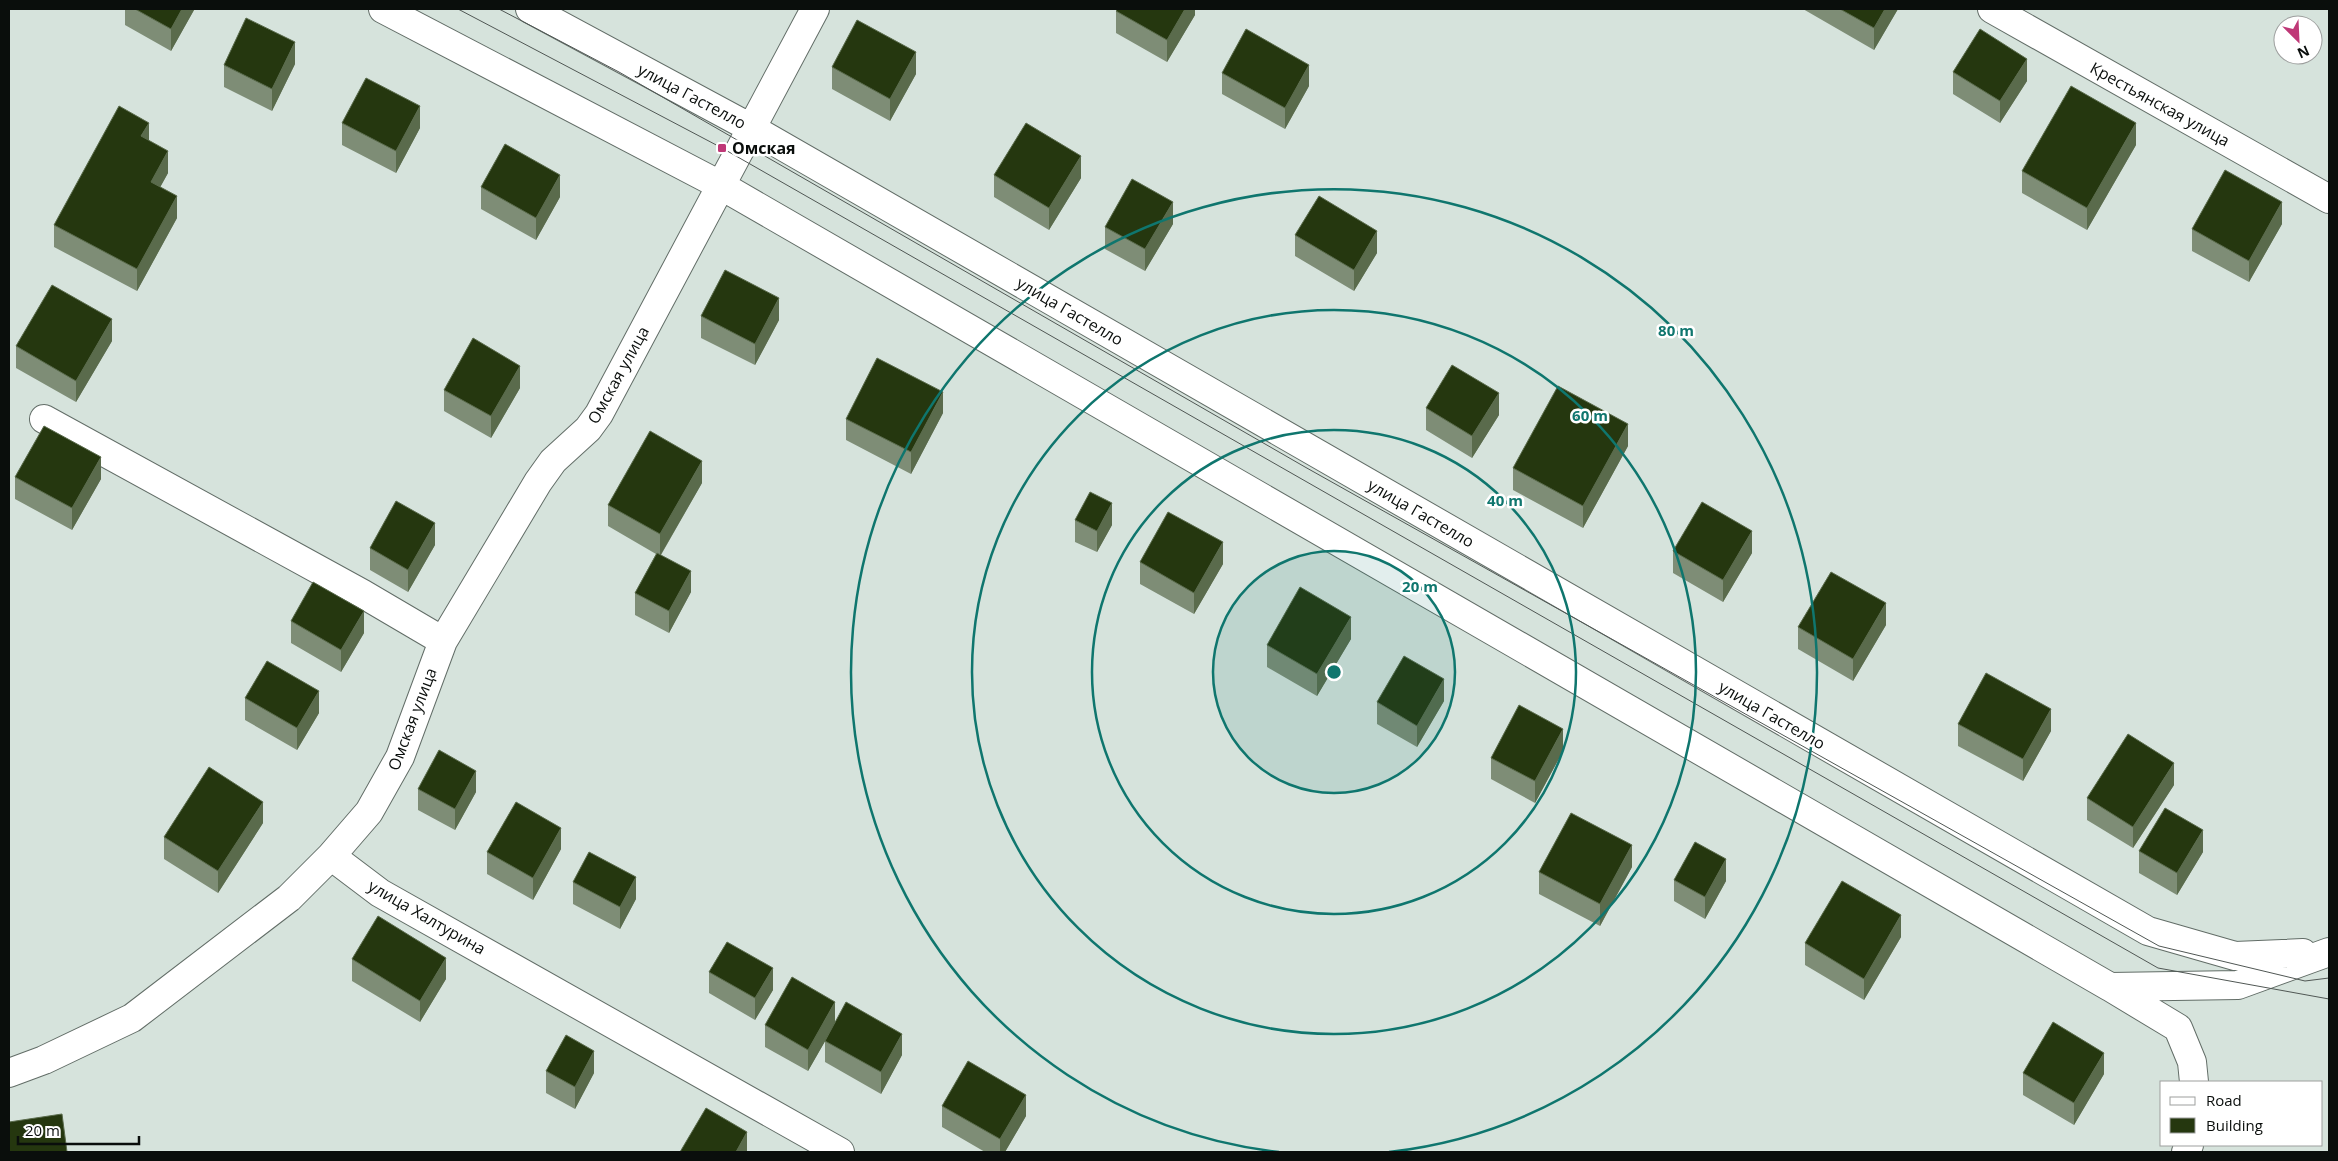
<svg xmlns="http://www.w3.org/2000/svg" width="2338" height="1161" viewBox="0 0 2338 1161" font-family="'Open Sans',sans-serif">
  <rect width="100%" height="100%" fill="#d6e3dc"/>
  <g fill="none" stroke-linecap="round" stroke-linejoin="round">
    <defs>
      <path id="minor" d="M383,9l337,176 1390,802 128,-2 91,-33
        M530,9l221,119 1397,803 87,25 68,-3
        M1992,9l337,190
        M44,419l319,175 80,47
        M331,856l38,-44 31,-55 43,-116 95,-159 15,-21 35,-32 11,-15 216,-405
        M2110,987l68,41 14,34 2,20
        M9,1073l35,-13 88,-42 157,-120 42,-42 49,37 460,259
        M2186,1152l3,-7"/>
    </defs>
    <use href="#minor" stroke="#626d67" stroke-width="30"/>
    <use href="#minor" stroke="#fff" stroke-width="28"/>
    <path stroke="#505754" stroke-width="1" d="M458,9l264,139 1436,820 171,31
      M499,9l120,63 686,395 854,479 146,35 24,-3"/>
  </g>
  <path fill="#7e8d76" d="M125,9h69v1l-23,41 -46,-26z
    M1195,9v6l-28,47 -51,-29v-22z
    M1803,9h95l-24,41z
    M295,64l-23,47 -48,-24v-22z
    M832,67l84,7 -26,47 -58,-32z
    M1953,72l74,9 -27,42 -47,-29z
    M1222,73l87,13 -24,43 -63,-35z
    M342,123l78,5 -24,45 -54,-28z
    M149,141l19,32 -8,14 17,31 -40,73 -83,-44v-22z
    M2136,145l-49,85 -65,-37v-22z
    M994,175l87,3 -32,52 -55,-33z
    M481,187l79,10 -24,43 -55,-31z
    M1173,224l-28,47 -40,-22v-22z
    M2282,224l-33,58 -57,-31v-22z
    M1295,235l82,18 -23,38 -59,-35z
    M701,316l78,4 -24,45 -54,-27z
    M112,341l-36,61 -60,-34v-22z
    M520,388l-29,50 -47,-27v-21z
    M1426,408l73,7 -27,43 -46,-28z
    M943,413l-32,61 -65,-34v-21z
    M1628,446l-45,82 -70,-38v-22z
    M15,477l86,2 -29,51 -57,-31z
    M702,483l-41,72 30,37 -22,41 -34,-18v-22l21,-39 -48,-28v-21z
    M1075,520l37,5 -15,27 -22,-10z
    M435,545l-27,47 -38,-22v-22z
    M1673,551l79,2 -29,49 -50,-29z
    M1140,562l83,2 -29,50 -54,-30z
    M291,621l73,12 -23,39 -50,-29z
    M1886,625l-33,56 -55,-32v-22z
    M1351,639l-34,57 -50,-29v-22z
    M245,698l74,15 -22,37 -52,-30z
    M1444,701l-27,46 -40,-23v-22z
    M1958,724l93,7 -28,50 -65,-35z
    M1563,751l-28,52 -44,-24v-21z
    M2174,785l-41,63 -46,-28v-22z
    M418,789l58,3 -21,38 -37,-20z
    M263,823l-45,70 -54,-34v-22z
    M561,849l-28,51 -46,-26v-22z
    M2139,851l64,1 -26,43 -38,-22z
    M1632,867l-32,59 -61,-32v-22z
    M1674,880l52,1 -21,38 -31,-18z
    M573,882l63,17 -16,30 -47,-25z
    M1901,937l-37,63 -59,-35v-22z
    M352,959l94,20 -26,43 -68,-41z
    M709,972l64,18 -18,30 -46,-27z
    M835,1023l67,32 -21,39 -56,-32v-21l-17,30 -43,-24v-22z
    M546,1071l48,2 -19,36 -29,-16z
    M2023,1073l81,1 -30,51 -51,-30z
    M942,1106l84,10 -21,36h-20l-43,-25z"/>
  <path fill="#5a6b4c" d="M182,9h12v1l-23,41v-22z
    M1185,9h10v6l-28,47v-22z
    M1885,9h13l-24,41v-22z
    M295,42v22l-23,47v-22z
    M916,52v22l-26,47v-22z
    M2027,59v22l-27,42v-22z
    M1309,65v21l-24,43v-21z
    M420,106v22l-24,45v-22z
    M149,123v21l-8,-8z
    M2136,123v22l-49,85v-22z
    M168,151v22l-17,31v-22z
    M1081,156v22l-32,52v-22z
    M560,175v22l-24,43v-22z
    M177,196v22l-40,73v-22z
    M1173,202v22l-28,47v-22z
    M2282,202v22l-33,58v-21z
    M1377,231v22l-23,38v-21z
    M779,298v22l-24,45v-21z
    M112,319v22l-36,61v-21z
    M520,366v22l-29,50v-22z
    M943,392v21l-32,61v-22z
    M1499,393v22l-27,43v-22z
    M1628,424v22l-45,82v-22z
    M101,457v22l-29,51v-22z
    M702,461v22l-42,73v-22z
    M1112,503v22l-15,27v-21z
    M435,523v22l-27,47v-22z
    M1752,531v22l-29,49v-22z
    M1223,542v22l-29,50v-21z
    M691,571v21l-22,41v-22z
    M1886,603v22l-33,56v-22z
    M364,611v22l-23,39v-22z
    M1351,617v22l-34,57v-22z
    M1444,679v22l-27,46v-21z
    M319,691v22l-22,37v-22z
    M2051,709v22l-28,50v-22z
    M1563,729v22l-28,52v-22z
    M2174,763v22l-41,63v-21z
    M476,771v21l-21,38v-21z
    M263,802v21l-45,70v-22z
    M561,828v21l-28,51v-22z
    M2203,830v22l-26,43v-22z
    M1632,845v22l-32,59v-22z
    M1726,859v22l-21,38v-22z
    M636,877v22l-16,30v-22z
    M1901,915v22l-37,63v-21z
    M446,958v21l-26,43v-21z
    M773,968v22l-18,30v-22z
    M835,1002v22l-27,47v-21z
    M902,1034v21l-21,39v-22z
    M594,1051v22l-19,36v-22z
    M2104,1053v21l-30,51v-22z
    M1026,1095v21l-21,36h-5v-13z
    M747,1132v20h-11z"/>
  <path fill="#25370f" stroke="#5a6b4c" d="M135,9h47l-11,20z
    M1118,9h67l-18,31 -51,-29z
    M1840,9h45l-11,19z
    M246,18l49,24 -23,47 -48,-24z
    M857,20l59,32 -26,47 -58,-32z
    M1246,29l63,36 -24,43 -63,-35z
    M1980,29l47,30 -27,42 -47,-29z
    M366,78l54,28 -24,45 -54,-28z
    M2071,86l65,37 -49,85 -65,-37z
    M119,106l30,17 -8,13 27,15 -17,31 26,14 -40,73 -83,-44z
    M1026,123l55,33 -32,52 -55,-33z
    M505,144l55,31 -24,43 -55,-31z
    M2225,170l57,32 -33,59 -57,-32z
    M1132,179l41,23 -28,47 -40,-22z
    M1319,196l58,35 -23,39 -59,-35z
    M725,270l54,28 -24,46 -54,-28z
    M52,285l60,34 -36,62 -60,-35z
    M473,338l47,28 -29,50 -47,-26z
    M877,358l66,34 -32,60 -65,-33z
    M1452,365l47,28 -27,43 -46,-28z
    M1558,386l70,38 -45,82 -70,-38z
    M44,426l57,31 -29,51 -57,-31z
    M650,431l52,30 -42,73 -52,-29z
    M1090,492l22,11 -15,28 -22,-11z
    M396,501l39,22 -27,47 -38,-22z
    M1702,502l50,29 -29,49 -50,-29z
    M1168,512l55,30 -29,51 -54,-31z
    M657,553l34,18 -22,40 -34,-18z
    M1831,572l55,31 -33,56 -55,-32z
    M313,582l51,29 -23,39 -50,-29z
    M1300,587l51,30 -34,57 -50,-29z
    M1404,656l40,23 -27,47 -40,-24z
    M267,661l52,30 -22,37 -52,-30z
    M1986,673l65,36 -28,50 -65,-35z
    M1519,705l44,24 -28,52 -44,-23z
    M2128,734l46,29 -41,64 -46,-29z
    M439,750l37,21 -21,38 -37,-20z
    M209,767l54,35 -45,69 -54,-34z
    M516,802l45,26 -28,50 -46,-26z
    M2165,808l38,22 -26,43 -38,-22z
    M1571,813l61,32 -32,59 -61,-32z
    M1695,842l31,17 -21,38 -31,-17z
    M589,852l47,25 -16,30 -47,-25z
    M1842,881l59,34 -37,64 -59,-36z
    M378,916l68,42 -26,43 -68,-42z
    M727,942l46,26 -18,30 -46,-26z
    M792,977l43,25 -27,48 -43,-25z
    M846,1002l56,32 -21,38 -56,-31z
    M2053,1022l51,31 -30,50 -51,-30z
    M566,1035l28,16 -19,36 -29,-16z
    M968,1061l58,34 -26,44 -58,-33z
    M706,1108l41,24 -11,20h-56z
    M62,1114l5,38h-58v-30z"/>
  <circle cx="1334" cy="672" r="121" fill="#0f766e" fill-opacity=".12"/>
  <g fill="none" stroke="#0f766e" stroke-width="2.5">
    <circle cx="1334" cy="672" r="121"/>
    <circle cx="1334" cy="672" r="242"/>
    <circle cx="1334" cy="672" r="362"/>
    <path d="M1279 1152A483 483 0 1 1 1389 1152"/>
  </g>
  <rect fill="#bf3877" stroke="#fff" stroke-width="2" x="717" y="143" width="10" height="10" rx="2.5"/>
  <g text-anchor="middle" stroke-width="5" stroke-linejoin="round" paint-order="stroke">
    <g font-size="16" fill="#0a0e0c" stroke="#fff">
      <text transform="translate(692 96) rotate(28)" y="6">улица Гастелло</text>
      <text transform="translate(2160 104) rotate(29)" y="6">Крестьянская улица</text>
      <text transform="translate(1070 311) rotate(30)" y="6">улица Гастелло</text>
      <text transform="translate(618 375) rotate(-61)" y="6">Омская улица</text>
      <text transform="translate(1421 513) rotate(30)" y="6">улица Гастелло</text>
      <text transform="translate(1772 715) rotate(30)" y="6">улица Гастелло</text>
      <text transform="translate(412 719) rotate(-69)" y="6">Омская улица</text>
      <text transform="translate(427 917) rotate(30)" y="6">улица Халтурина</text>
    </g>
    <g font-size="16" font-weight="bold" fill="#0a0e0c" stroke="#fff" text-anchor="start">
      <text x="732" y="154">Омская</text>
    </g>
  </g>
  <circle cx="1334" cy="672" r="8" fill="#0f766e" stroke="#fff" stroke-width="2.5"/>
  <g font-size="15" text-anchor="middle" font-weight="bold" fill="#0f766e" stroke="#fff" stroke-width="5" stroke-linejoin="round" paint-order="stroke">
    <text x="1676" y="336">80 m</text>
    <text x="1590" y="421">60 m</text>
    <text x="1505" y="506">40 m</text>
    <text x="1420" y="592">20 m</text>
  </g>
  <rect width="2338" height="1161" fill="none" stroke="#0a0e0c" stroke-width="20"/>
  <rect x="2160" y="1081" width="162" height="65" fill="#ffffff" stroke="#9d9f9e"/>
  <rect x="2170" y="1097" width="25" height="8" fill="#ffffff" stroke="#9d9f9e"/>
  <text x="2206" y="1106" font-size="15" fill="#0a0e0c">Road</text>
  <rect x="2170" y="1118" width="25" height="15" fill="#25370f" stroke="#9d9f9e"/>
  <text x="2206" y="1131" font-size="15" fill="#0a0e0c">Building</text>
  <g transform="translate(2298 40) rotate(156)"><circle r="24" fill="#ffffff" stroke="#9d9f9e"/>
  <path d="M0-4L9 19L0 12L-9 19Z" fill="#bf3877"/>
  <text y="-8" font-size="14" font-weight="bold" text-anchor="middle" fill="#0a0e0c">N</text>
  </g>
  <path d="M18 1136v8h121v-8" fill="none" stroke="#0a0e0c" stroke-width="2.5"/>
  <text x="25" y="1136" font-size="15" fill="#0a0e0c" stroke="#ffffff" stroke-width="4" paint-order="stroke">20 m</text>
</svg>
